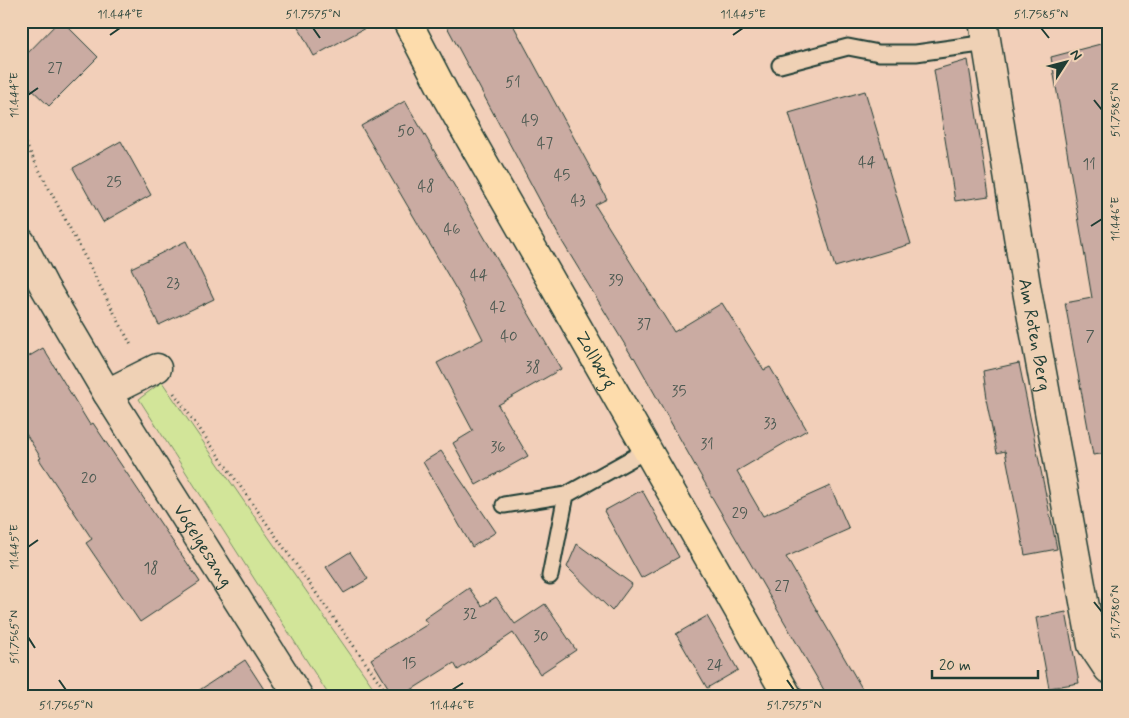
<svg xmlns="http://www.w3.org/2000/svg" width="1129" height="718" viewBox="0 0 1129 718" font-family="Mynerve,sans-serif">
  <rect width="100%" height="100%" fill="#f2cfb9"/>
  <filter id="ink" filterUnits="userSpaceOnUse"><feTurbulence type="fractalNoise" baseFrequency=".02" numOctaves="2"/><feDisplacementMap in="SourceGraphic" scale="10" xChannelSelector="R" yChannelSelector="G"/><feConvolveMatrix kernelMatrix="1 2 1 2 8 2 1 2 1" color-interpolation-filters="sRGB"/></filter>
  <g filter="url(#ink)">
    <path fill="#d2e599" stroke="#789166" d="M162,382l94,137 124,178h-50l-191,-298z"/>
    <path fill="#caaba2" stroke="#1f3d34" d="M59,21h3l36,36 -49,49 -28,-27v-19z
      M295,21h83l-64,35z
      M444,21h67l96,178 -12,6 79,127 48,-29 42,67 6,-3 37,63 -70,41 26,45 67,-30 19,43 -63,28 81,140h-39l-119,-205h1l-76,-135 -1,1 -73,-120z
      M1108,42v411l-15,2 -28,-152 27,-5 -41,-241z
      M968,60l21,136 -34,5 -21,-131z
      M865,91l46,153 -76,23 -46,-154z
      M405,101l156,268 -63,36 30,51 -52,29 -23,-42 20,-12 -36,-68 46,-24 -13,-26 -109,-187z
      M121,141l30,54 -48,27 -30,-54z
      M186,241l28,58 -55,26 -28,-57z
      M43,348l47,77 3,-2 107,159 -60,40 -54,-79 6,-4 -53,-80 2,-1 -20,-32v-65z
      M1019,363l38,186 -32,6 -20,-104 -8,2 -11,-54 1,-1 -4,-27z
      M441,451l55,81 -24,15 -49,-85z
      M642,490l37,67 -38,21 -37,-67z
      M577,544l55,40 -20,27 -45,-44z
      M350,552l18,27 -24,14 -18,-26z
      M469,588l13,18 14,-9 19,27 30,-20 31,46 -36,24 -27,-41 -55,37 -4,-7 -54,34h-6l-23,-38 57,-35 -4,-5z
      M1066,612l13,71 -30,5 -13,-70z
      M707,616l31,54 -31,18 -31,-54z
      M245,660l24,37h-80z"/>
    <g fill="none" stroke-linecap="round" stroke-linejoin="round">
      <defs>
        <path id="service" d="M780,65l68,-18 31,6h37l71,-10
          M504,505l62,-10
          M550,576l16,-81 81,-45"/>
        <g id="minor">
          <path id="s1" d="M983,21l44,270 65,354 16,24"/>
          <path id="s2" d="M21,242l23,44 63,107 192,304"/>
          <path d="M107,393l50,-25"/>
        </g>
        <g id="primary">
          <path id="s3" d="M407,21l40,77 341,599"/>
        </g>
      </defs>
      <use href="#service" stroke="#1f3d34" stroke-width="19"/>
      <use href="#minor" stroke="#1f3d34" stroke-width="31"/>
      <use href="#primary" stroke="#1f3d34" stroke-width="31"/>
      <path stroke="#1f3d34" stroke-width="3" stroke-dasharray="1 4" stroke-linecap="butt" d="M21,135l110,210
        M174,393l216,304"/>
      <use href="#service" stroke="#efd1b5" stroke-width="15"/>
      <use href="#minor" stroke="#efd1b5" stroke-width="28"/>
      <use href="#primary" stroke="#fddcac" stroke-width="28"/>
    </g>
  </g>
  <path fill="none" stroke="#1f3d34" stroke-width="2" d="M313,28l7,10M1041,28l8,10M110,35l10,-7M733,35l10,-7M28,95l10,-7M1094,100l8,10M1091,226l11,-7M28,547l10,-7M1094,602l8,10M28,637l7,11M59,680l7,10M787,680l7,10M452,690l11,-7"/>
  <g text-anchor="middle" stroke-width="5" stroke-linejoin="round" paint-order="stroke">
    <g font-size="15" fill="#4a5850">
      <text x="55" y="73">27</text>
      <text x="513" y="87">51</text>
      <text x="530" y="125">49</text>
      <text x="406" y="136">50</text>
      <text x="545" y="148">47</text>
      <text x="867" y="167">44</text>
      <text x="1089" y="169">11</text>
      <text x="562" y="180">45</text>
      <text x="114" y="187">25</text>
      <text x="426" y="191">48</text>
      <text x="578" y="205">43</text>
      <text x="452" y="234">46</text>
      <text x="479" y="280">44</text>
      <text x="616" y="285">39</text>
      <text x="173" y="288">23</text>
      <text x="498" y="312">42</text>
      <text x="644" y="329">37</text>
      <text x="509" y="341">40</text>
      <text x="1090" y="341">7</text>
      <text x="533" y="372">38</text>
      <text x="679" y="396">35</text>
      <text x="770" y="428">33</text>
      <text x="707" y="449">31</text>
      <text x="498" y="452">36</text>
      <text x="89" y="483">20</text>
      <text x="740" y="518">29</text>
      <text x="151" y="573">18</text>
      <text x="782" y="591">27</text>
      <text x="470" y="619">32</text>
      <text x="541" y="641">30</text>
      <text x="409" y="668">15</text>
      <text x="715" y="670">24</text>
    </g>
    <g font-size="18" fill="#1f3d34" stroke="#efd1b5">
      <text dy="6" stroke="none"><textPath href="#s1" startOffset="318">Am Roten Berg</textPath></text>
      <text dy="6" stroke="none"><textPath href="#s3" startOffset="388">Zollberg</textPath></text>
      <text dy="6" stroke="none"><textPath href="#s2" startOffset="354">Vogelgesang</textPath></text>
    </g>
  </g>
  <rect width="1129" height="718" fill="none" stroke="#efd1b5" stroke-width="55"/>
  <g transform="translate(1066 62) rotate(54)" stroke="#efd1b5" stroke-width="4" paint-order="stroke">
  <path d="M0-4L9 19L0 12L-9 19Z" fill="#1f3d34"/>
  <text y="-8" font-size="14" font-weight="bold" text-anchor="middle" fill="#1f3d34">N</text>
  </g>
  <path d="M932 670v8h106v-8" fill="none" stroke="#1f3d34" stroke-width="2.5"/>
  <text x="939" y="670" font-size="15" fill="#1f3d34" stroke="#efd1b5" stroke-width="4" paint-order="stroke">20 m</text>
  <rect x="28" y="28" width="1074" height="662" fill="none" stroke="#1f3d34" stroke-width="2"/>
  <g font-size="12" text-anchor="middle" fill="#1f3d34">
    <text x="120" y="18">11.444°E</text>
    <text x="313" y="18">51.7575°N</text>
    <text x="743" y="18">11.445°E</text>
    <text x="1041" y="18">51.7585°N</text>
    <text transform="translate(14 95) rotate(-90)" y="4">11.444°E</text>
    <text transform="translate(1115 110) rotate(-90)" y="4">51.7585°N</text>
    <text transform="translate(1115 219) rotate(-90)" y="4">11.446°E</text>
    <text transform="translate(14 547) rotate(-90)" y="4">11.445°E</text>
    <text transform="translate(1115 612) rotate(-90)" y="4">51.7580°N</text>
    <text transform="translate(14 637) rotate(-90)" y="4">51.7565°N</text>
    <text x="66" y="709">51.7565°N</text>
    <text x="452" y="709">11.446°E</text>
    <text x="794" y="709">51.7575°N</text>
  </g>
</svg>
